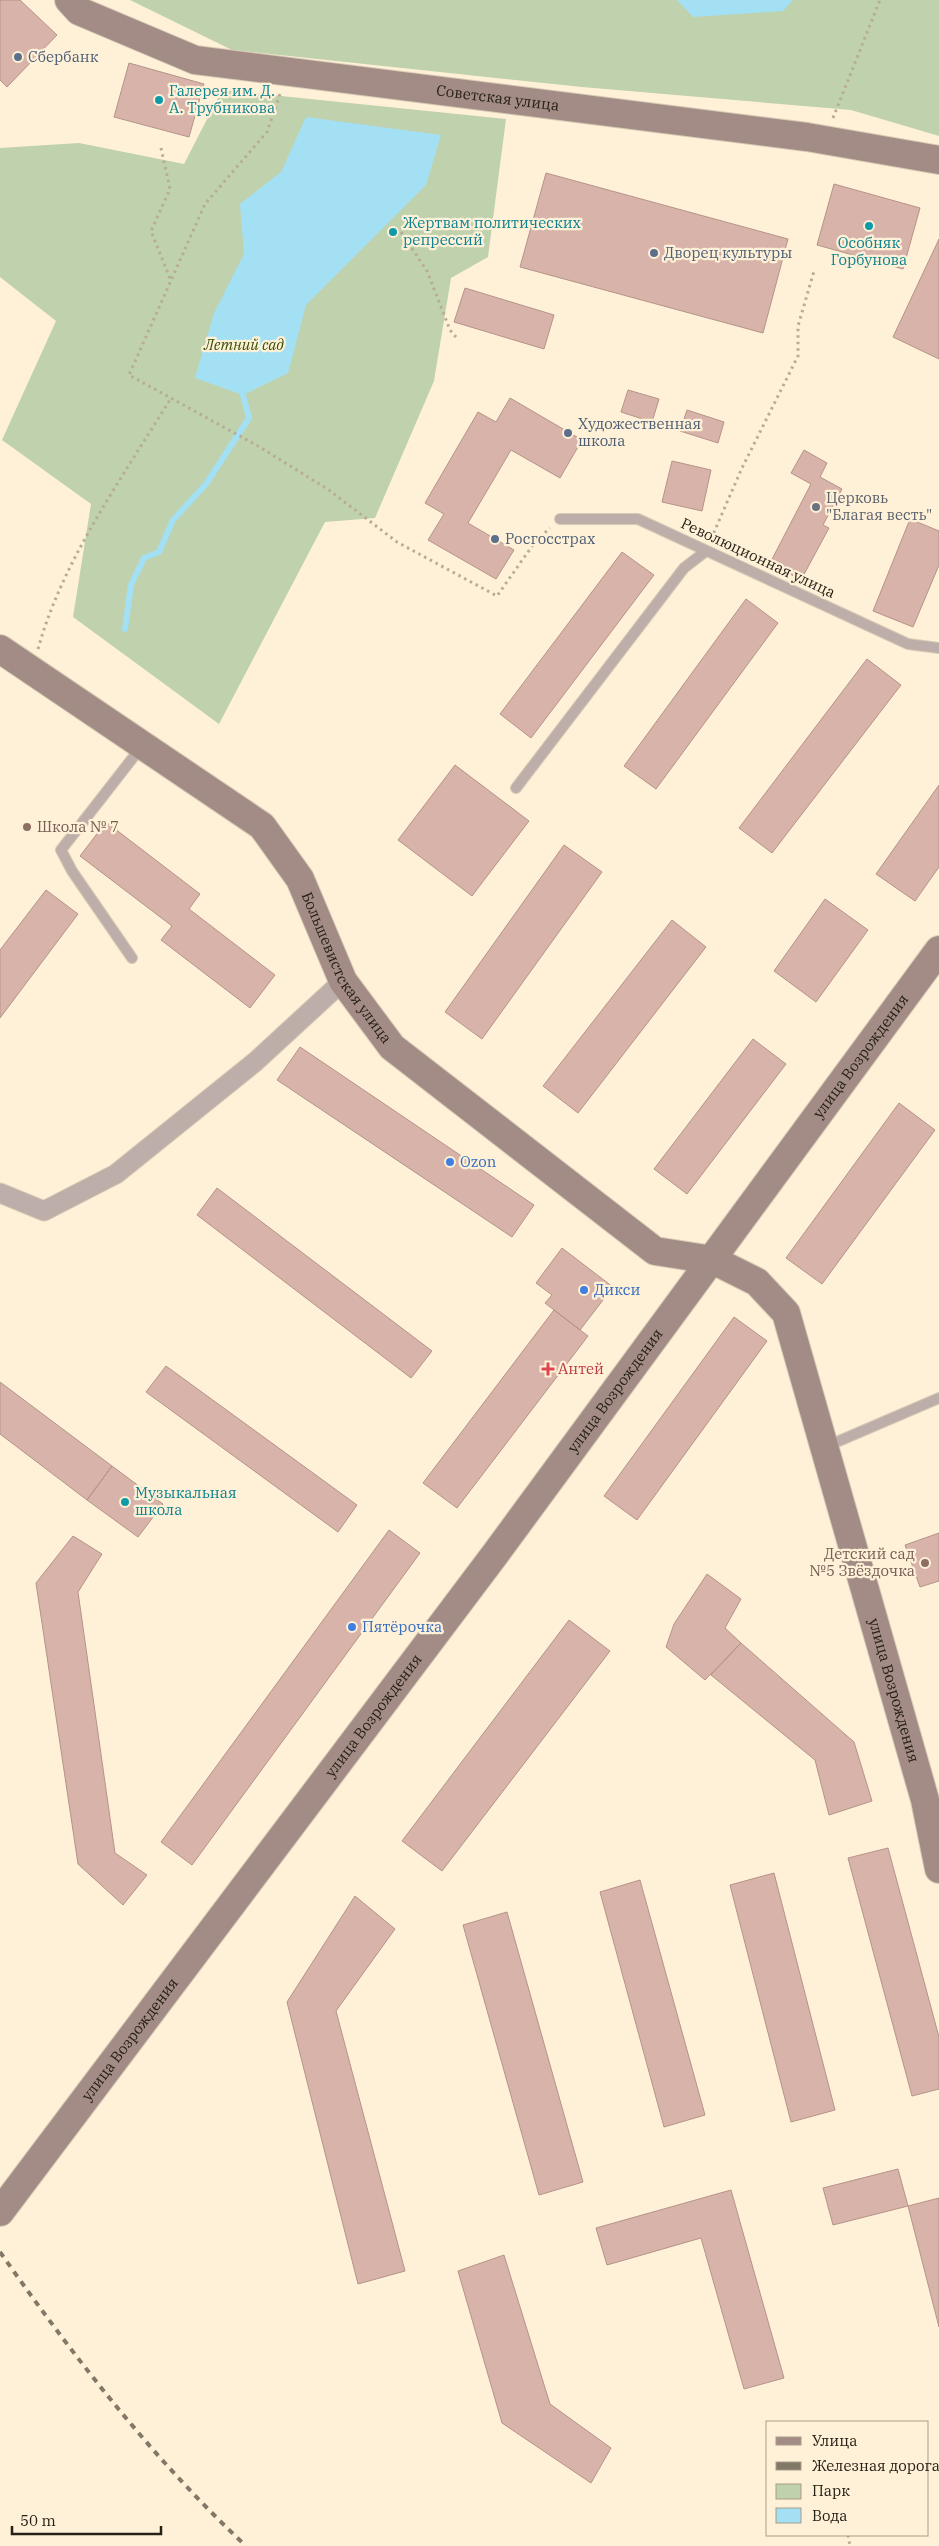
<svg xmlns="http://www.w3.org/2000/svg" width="939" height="2546" viewBox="0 0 939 2546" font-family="'IBM Plex Serif',serif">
  <rect width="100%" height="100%" fill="#fef1d8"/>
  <path fill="#c0d1ad" d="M130,0h809v136l-88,-26 -269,-23 -350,-37z
    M222,90l284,29 -18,138 -37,21 -17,103 -59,137 -50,4 -106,202 -146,-107 18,-113 -89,-64 54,-119 -56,-44v-129l79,-5 105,21z"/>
  <path fill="#a3e0f4" d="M677,0h116l-10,11 -90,6z
    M306,117l135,18 -15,50 -120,120 -18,68 -45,22 -48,-17 19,-65 30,-59 -4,-50 41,-32z"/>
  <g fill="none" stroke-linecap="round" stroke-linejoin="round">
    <path stroke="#a3e0f4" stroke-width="6" d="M125,629l6,-44 13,-27 15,-6 14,-32 33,-36 43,-66 -6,-23"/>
  </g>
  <path fill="#d8b3a9" stroke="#b69389" d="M0,0h20l37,35 -50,52 -7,-7z
    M129,63l75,21 -15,53 -75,-20z
    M546,173l242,66 -25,94 -243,-66z
    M834,184l86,24 -17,61 -86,-24z
    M939,239v120l-46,-22z
    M465,288l89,27 -10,34 -90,-27z
    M628,390l31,9 -7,23 -31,-10z
    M510,398l72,42 -22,38 -49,-28 -43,73 46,27 -18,29 -68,-39 16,-26 -19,-11 53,-91 18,10z
    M687,410l37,12 -6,21 -38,-12z
    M804,450l23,13 -7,14 22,12 -19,36 6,3 -28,52 -31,-17 41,-79 -20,-11z
    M672,461l39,9 -9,41 -40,-9z
    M910,519l29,12v34l-26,62 -40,-16z
    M622,552l32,23 -123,163 -31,-24z
    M746,599l32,24 -122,166 -32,-23z
    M867,659l34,26 -129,168 -33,-25z
    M455,765l74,56 -57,75 -74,-56z
    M939,785v82l-24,34 -39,-27z
    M106,822l94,72 -11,15 86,66 -25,33 -89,-68 11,-14 -92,-70z
    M564,845l38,27 -120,167 -37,-27z
    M46,890l32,24 -78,104v-68z
    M825,899l43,31 -52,72 -42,-31z
    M672,920l34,27 -128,166 -35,-27z
    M753,1039l33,25 -99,130 -33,-25z
    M300,1047l234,158 -22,32 -235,-157z
    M899,1103l36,27 -113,154 -36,-26z
    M217,1188l215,163 -21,27 -214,-163z
    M562,1248l51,39 -33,43 -35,-27 7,-8 -16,-12z
    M554,1310l34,26 -131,172 -34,-25z
    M734,1317l33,24 -130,179 -33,-24z
    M166,1366l191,139 -19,27 -192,-140z
    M0,1382l112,84 -25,34 -87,-66z
    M112,1466l51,38 -25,33 -51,-37z
    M389,1530l31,23 -228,312 -31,-23z
    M939,1533v48l-19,6 -15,-42z
    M73,1536l29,18 -24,38 37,261 32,22 -24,30 -45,-41 -42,-281z
    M707,1574l34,25 -16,29 16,15 -36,37 -39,-33 8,-23z
    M569,1620l41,31 -168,220 -40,-30z
    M741,1643l113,99 18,59 -43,14 -14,-55 -104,-85z
    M888,1848l51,189v52l-27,7 -64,-238z
    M774,1873l61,237 -44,12 -61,-237z
    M640,1880l65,235 -41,12 -64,-235z
    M355,1896l40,33 -59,82 69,260 -47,13 -71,-282z
    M507,1912l76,270 -44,13 -76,-270z
    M898,2169l10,37 -75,19 -10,-37z
    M731,2190l53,188 -40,11 -43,-151 -94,27 -11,-37z
    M939,2198v129l-31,-121z
    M504,2255l46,149 61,44 -20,35 -89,-60 -44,-152z"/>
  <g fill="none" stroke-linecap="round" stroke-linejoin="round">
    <defs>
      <path id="lane" d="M560,519h78l270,125 31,4
        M516,788l168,-220 22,-17
        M132,958l-60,-87 -11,-21 81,-104
        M825,1447l114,-49"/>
      <path id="street" d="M0,1193l44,18 72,-37 139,-112 88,-81"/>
      <g id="secondary">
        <path id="s1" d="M69,0l10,11 116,49 612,77 132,23"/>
        <path id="s2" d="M0,649l262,177 38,53 43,102 49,66 263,204 58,9 44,22 29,31 139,487 14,69"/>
        <path id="s3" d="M0,2212l496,-659 443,-603"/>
      </g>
    </defs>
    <use href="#lane" stroke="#d7cbb5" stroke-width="12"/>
    <use href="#street" stroke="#d7cbb5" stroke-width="21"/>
    <use href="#secondary" stroke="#d7cbb5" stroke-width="30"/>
    <path stroke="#b6ac97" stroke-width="3" stroke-dasharray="2.5 4" stroke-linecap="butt" d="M280,94l-13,38 -62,72 -76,171 129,71 71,44 68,52 100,54 38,-54 15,-14
      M833,118l47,-118
      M161,148l9,41 -19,42 20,50
      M401,232l26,39 23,59 6,7
      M711,539l31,-71 56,-112v-30l16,-55
      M38,649c25,-90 85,-172 133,-251
      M848,2535l2,11"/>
    <use href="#lane" stroke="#beaea9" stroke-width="10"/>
    <use href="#street" stroke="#beaea9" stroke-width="19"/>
    <use href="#secondary" stroke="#a48c86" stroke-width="28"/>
    <path stroke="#817867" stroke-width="4" stroke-dasharray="6 6" stroke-linecap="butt" d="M0,2252c74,105 152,206 246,294"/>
  </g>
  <g fill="#5c6f8a" stroke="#fef1d8" stroke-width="2">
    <circle cx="18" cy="57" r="5"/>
    <circle cx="654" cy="253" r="5"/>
    <circle cx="568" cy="433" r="5"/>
    <circle cx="495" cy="539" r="5"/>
  </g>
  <g fill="#0f9aa8" stroke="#fef1d8" stroke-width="2">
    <circle cx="159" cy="100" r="5"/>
    <circle cx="869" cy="226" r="5"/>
    <circle cx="393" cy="232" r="5"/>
    <circle cx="125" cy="1502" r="5"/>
  </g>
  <circle fill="#6b7280" stroke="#fef1d8" stroke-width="2" cx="816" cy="507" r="5"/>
  <g fill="#8d6e63" stroke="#fef1d8" stroke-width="2">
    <circle cx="27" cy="827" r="5"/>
    <circle cx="925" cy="1563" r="5"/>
  </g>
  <g fill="#3f7fe0" stroke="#fef1d8" stroke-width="2">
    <circle cx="450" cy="1162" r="5"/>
    <circle cx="584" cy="1290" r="5"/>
    <circle cx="352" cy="1627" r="5"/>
  </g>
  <path fill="#e0444e" stroke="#fef1d8" stroke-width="2" d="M545.5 1361.5h5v5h5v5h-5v5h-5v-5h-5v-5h5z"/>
  <g text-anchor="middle" stroke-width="4.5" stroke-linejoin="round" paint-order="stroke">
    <g font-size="15" fill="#4e5e75" stroke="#fef1d8" text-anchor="start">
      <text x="28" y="62">Сбербанк</text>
      <text x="664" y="258">Дворец культуры</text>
      <text x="578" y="429">Художественная<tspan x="578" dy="17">школа</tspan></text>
      <text x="505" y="544">Росгосстрах</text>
    </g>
    <g font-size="15" fill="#0d838f" stroke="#fef1d8" text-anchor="start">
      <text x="169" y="96">Галерея им. Д.<tspan x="169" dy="17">А. Трубникова</tspan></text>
      <text x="403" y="228">Жертвам политических<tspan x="403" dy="17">репрессий</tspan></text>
      <text x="869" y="248" text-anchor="middle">Особняк<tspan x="869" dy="17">Горбунова</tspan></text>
      <text x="135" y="1498">Музыкальная<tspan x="135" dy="17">школа</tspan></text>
    </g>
    <g font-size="15" fill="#262015" stroke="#fef1d8">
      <text dy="5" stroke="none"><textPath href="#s1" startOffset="446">Советская улица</textPath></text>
      <text transform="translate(758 558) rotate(25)" y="5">Революционная улица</text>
      <text dy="5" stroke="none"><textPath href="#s2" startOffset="482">Большевистская улица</textPath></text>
      <text dy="5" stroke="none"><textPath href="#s3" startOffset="1441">улица Возрождения</textPath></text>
      <text dy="5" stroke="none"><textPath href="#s3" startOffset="1026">улица Возрождения</textPath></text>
      <text dy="5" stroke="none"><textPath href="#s2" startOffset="1450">улица Возрождения</textPath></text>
      <text dy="5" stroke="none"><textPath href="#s3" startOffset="621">улица Возрождения</textPath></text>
      <text dy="5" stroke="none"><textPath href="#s3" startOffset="216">улица Возрождения</textPath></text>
    </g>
    <g font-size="15" font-style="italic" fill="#385008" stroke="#fef1d8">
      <text x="244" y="350">Летний сад</text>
    </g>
    <g font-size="15" fill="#5b616d" stroke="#fef1d8" text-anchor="start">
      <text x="826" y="503">Церковь<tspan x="826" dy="17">"Благая весть"</tspan></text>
    </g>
    <g font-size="15" fill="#785e54" stroke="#fef1d8" text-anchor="start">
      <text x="37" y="832">Школа № 7</text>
      <text x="915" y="1559" text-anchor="end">Детский сад<tspan x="915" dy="17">№5 Звёздочка</tspan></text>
    </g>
    <g font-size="15" fill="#366cbe" stroke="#fef1d8" text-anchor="start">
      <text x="460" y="1167">Ozon</text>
      <text x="594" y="1295">Дикси</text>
      <text x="362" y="1632">Пятёрочка</text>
    </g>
    <g font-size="15" fill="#be3a42" stroke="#fef1d8" text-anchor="start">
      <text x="558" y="1374">Антей</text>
    </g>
  </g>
  <rect x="766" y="2421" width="162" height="115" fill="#fef1d8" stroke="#a89d8a"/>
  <rect x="776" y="2437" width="25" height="8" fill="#a48c86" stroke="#a89d8a"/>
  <text x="812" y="2446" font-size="15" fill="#262015">Улица</text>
  <rect x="776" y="2462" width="25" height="8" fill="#817867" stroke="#a89d8a"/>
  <text x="812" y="2471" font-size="15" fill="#262015">Железная дорога</text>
  <rect x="776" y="2484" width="25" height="15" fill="#c0d1ad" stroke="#a89d8a"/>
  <text x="812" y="2496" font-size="15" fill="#262015">Парк</text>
  <rect x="776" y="2508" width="25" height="15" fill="#a3e0f4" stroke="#a89d8a"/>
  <text x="812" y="2521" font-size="15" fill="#262015">Вода</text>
  <path d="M12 2526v8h149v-8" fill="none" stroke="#262015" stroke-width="2.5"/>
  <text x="20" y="2526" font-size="15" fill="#262015" stroke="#fef1d8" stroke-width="4" paint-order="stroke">50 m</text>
</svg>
